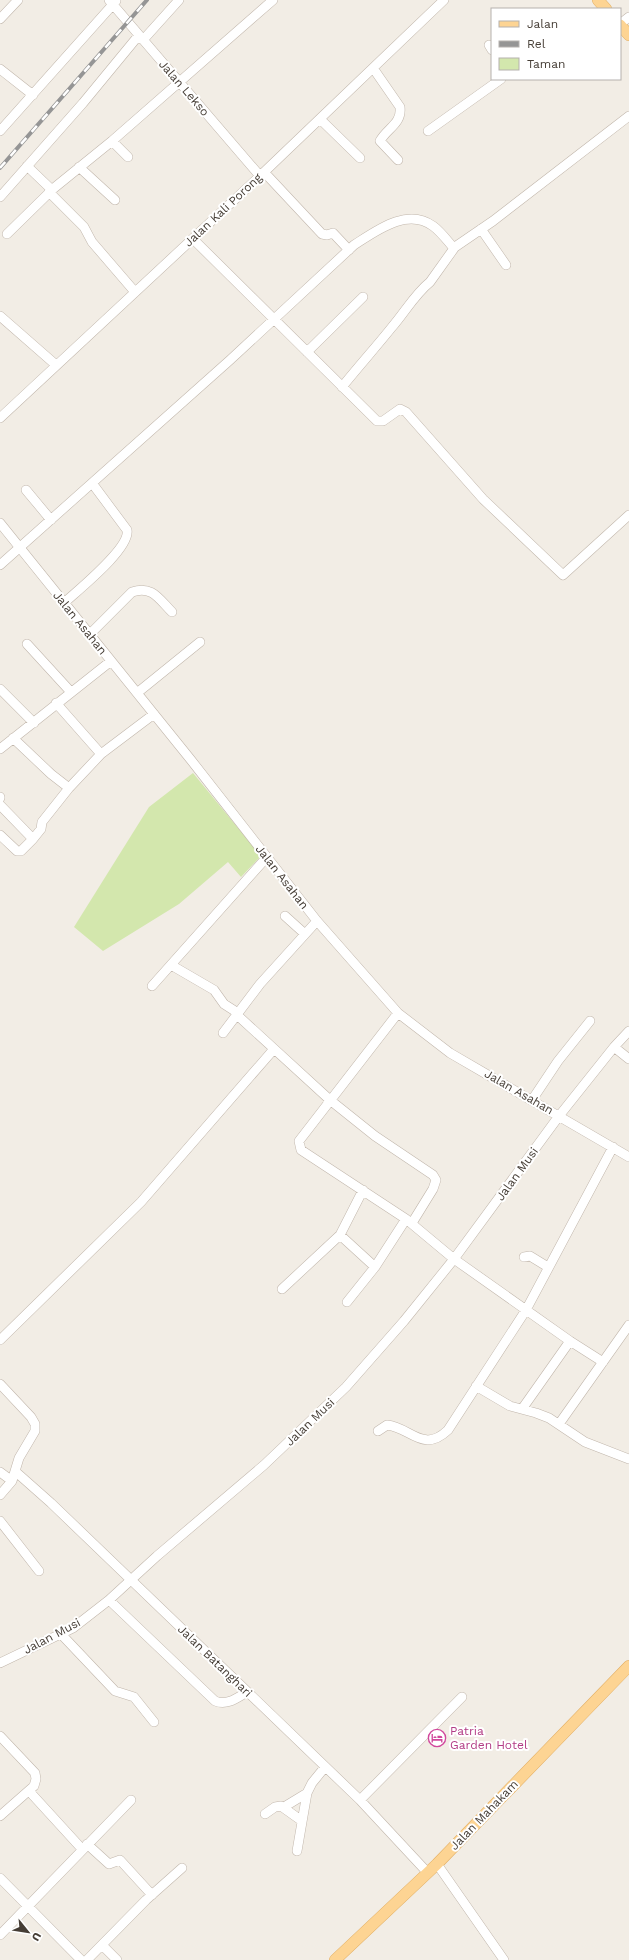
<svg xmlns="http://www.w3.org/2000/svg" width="629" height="1960" viewBox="0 0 629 1960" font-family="'Work Sans',sans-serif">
  <rect width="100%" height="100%" fill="#f2ede5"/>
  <path fill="#d3e7ad" d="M193,773l68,83 -20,21 -13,-15 -49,42 -76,47 -29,-24 75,-120z"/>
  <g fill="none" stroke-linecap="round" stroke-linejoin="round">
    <defs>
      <path id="minor" d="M109,0l151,176
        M0,19l18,-19
        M620,24l9,-7
        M143,40l36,-40
        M489,45l3,5
        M373,68l27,39c2,17 -13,21 -20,34l18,19
        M0,69l33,26
        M320,119l40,39
        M0,131l116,-130
        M428,131l73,-52
        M112,141l16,16
        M27,166l25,24
        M79,167l36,33
        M264,172l58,62 5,1 6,-2 16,17
        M49,192l35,35 8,15 43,50
        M0,197l83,-94 56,-68
        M481,229l25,36
        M7,234l47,-46 58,-47 161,-141
        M193,239l184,182h6l17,-12 6,3 77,87 80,76 66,-60
        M0,316l56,49
        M307,352l56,-55
        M342,387c16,-20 34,-40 50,-60 13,-15 23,-33 38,-45l25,-35 38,-26 136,-105
        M0,418l260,-242 184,-176
        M26,490l25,30
        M0,523l191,237 126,161 81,92 52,40 179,104
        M0,565l230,-205 124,-115c22,-14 53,-38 79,-19 7,5 13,13 19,20l3,1
        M64,603c14,-13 67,-55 63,-73l-35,-47
        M89,635l43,-43c20,-7 27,7 40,20
        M27,644l43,47
        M0,689l34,34
        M137,693l63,-51
        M13,738l38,36 18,14
        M0,749l111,-88
        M101,754l53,-40
        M0,797v1
        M0,805l33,34 8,-10 1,-7 27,-34 32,-34 -45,-51
        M0,835l17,16h4l12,-12
        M285,916l20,18
        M171,965l43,25 10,14 14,9
        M152,986l115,-129
        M398,1013l-99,128 2,9 105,69 48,40 116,82 33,21
        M236,1014l94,86 45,36 58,39 3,5 -3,9 -21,34
        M223,1033l37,-49 57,-63
        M614,1047l15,12
        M532,1100l26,-39 32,-40
        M340,1235l35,32
        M524,1257l6,-1 18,11
        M282,1289l58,-54 23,-45
        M347,1302l28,-35 31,-48
        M0,1340l141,-138 133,-153
        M0,1384l31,33 4,7v7l-16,27 -7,23 -12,-9
        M476,1386l34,20 26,7 13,5 36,24 44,17
        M522,1409l48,-68
        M559,1424l70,-99
        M378,1431l9,-6c23,2 36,29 61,5l78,-120 87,-163
        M16,1472l35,31 309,297 67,72
        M0,1495l12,-14
        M0,1521l39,50
        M109,1600l106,101c12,5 22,-3 32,-9
        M61,1634l54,57 19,6 20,25
        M0,1663l73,-35 36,-28 48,-44 107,-91 82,-78 58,-66 50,-62 105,-143 55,-69 15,-16
        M0,1736l35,37 1,6 -2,7 -34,30
        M29,1791l53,58
        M360,1800l102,-103
        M284,1807l23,-14
        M265,1814l10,-7 6,-1 21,15
        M87,1844l22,20 11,-4 32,35
        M297,1851l10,-58 5,-10 13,-16
        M437,1864l67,96
        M0,1878l81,82
        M0,1935l131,-135
        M102,1945l15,15
        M87,1960l59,-60 36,-32"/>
      <path id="major" d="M598,0l8,9
        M620,25l9,10
        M335,1960l102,-96 192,-198"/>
    </defs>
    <use href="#minor" stroke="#c1b6ab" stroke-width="10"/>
    <use href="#major" stroke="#e2ae63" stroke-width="12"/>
    <use href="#minor" stroke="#fff" stroke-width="9"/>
    <use href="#major" stroke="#fdd493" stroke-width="11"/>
    <defs>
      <path id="rail" d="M0,168l147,-168"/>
    </defs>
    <use href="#rail" stroke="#959595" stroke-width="4"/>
    <use href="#rail" stroke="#fff" stroke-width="2.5" stroke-dasharray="8" stroke-linecap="butt"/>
  </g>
  <defs>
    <symbol id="hotel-ring" viewBox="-11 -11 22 22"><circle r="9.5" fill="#fff" stroke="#d1479c" stroke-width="1.5"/><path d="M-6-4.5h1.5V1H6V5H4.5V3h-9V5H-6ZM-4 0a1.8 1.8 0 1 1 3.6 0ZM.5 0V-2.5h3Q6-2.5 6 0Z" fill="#d1479c"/></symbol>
  </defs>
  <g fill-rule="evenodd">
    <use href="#hotel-ring" x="427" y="1728" width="20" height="20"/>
  </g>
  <g text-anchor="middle" stroke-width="4" stroke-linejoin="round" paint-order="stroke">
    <g font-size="12" fill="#453d35" stroke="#fff">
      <text transform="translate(184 88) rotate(49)" y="4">Jalan Lekso</text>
      <text transform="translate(223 210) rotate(-43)" y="4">Jalan Kali Porong</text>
      <text transform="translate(80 623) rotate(51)" y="4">Jalan Asahan</text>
      <text transform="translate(282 877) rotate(52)" y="4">Jalan Asahan</text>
      <text transform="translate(519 1092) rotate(30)" y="4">Jalan Asahan</text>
      <text transform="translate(517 1174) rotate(-54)" y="4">Jalan Musi</text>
      <text transform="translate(310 1422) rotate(-44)" y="4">Jalan Musi</text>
      <text transform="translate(52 1636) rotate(-28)" y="4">Jalan Musi</text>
      <text transform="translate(215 1661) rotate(44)" y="4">Jalan Batanghari</text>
      <text transform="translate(484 1815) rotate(-46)" y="4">Jalan Mahakam</text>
    </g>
    <g font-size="12" fill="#b23c85" stroke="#fff" text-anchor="start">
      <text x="450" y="1735">Patria<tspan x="450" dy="14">Garden Hotel</tspan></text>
    </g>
  </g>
  <rect x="491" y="8" width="130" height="72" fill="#ffffff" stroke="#b5b1ae"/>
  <rect x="499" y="21" width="20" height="6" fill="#fdd493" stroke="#b5b1ae"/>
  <text x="527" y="28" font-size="12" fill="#453d35">Jalan</text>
  <rect x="499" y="41" width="20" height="6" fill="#959595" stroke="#b5b1ae"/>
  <text x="527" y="48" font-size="12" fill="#453d35">Rel</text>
  <rect x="499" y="58" width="20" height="12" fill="#d3e7ad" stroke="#b5b1ae"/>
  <text x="527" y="68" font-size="12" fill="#453d35">Taman</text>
  <g transform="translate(28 1932) rotate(120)" stroke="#ffffff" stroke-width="3" paint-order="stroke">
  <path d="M0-3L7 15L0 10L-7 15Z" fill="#453d35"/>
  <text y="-6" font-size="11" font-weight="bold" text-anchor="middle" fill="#453d35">U</text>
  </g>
</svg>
